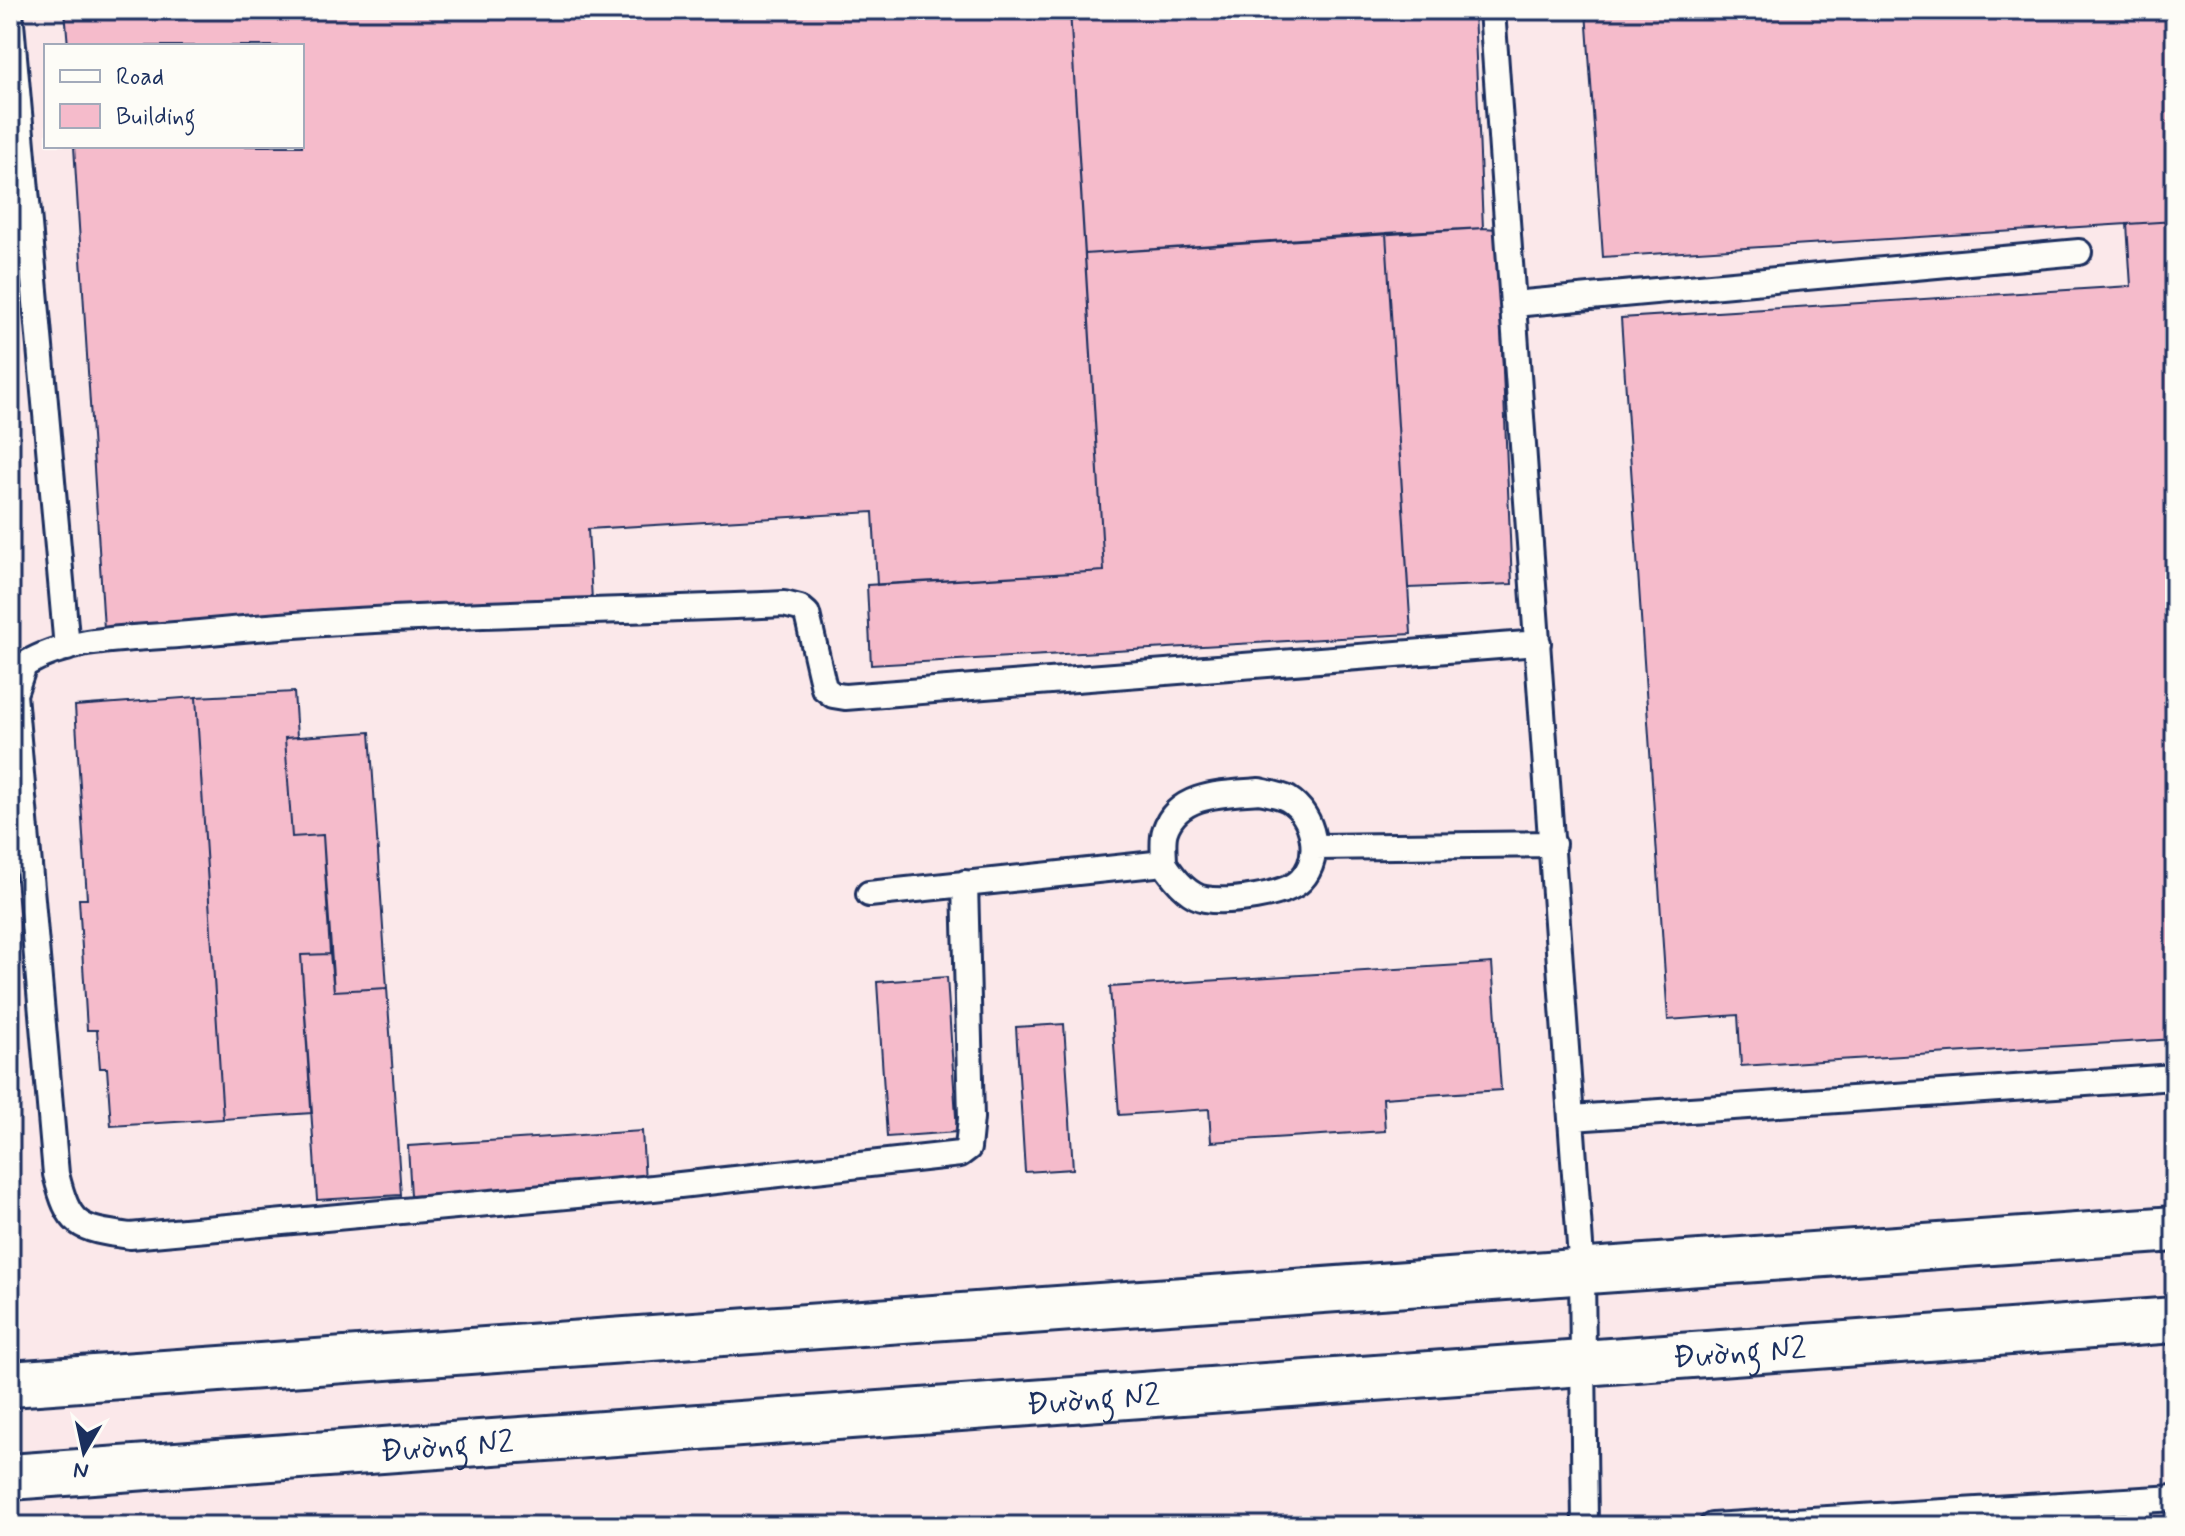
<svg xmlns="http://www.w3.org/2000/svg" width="2185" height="1536" viewBox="0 0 2185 1536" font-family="Mynerve,sans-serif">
  <rect width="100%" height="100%" fill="#fdfcf7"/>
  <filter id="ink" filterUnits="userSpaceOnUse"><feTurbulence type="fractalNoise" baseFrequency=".0125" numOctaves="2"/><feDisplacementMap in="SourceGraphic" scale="16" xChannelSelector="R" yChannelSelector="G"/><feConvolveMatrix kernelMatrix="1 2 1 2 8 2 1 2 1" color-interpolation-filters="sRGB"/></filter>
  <g filter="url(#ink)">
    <path fill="#fbe8ea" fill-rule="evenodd" d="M10,10h2165v1516h-2165zM46,46h256v100h-256z"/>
    <path fill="#f5bbcb" stroke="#1b2f5e" stroke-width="2" d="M65,10h1005l34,561 -227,14 -4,-73 -285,17 4,71 -488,29 -30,-483h228v-100h-234z
      M1070,10h404l9,218 -398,26z
      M2175,10v211l-572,36 -17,-246z
      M2175,221v818l-434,27 -3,-51 -70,5 -47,-702 510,-32 -4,-62z
      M1483,228l14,1 15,355 -104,4 -22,-355z
      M1386,233l25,401 -540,31 -4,-80 237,-14 -19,-317z
      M294,692l3,45 -12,1 7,99 31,-2 7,119 -29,1 11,158 -89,6 -27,-422z
      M196,697l27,422 -112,7 -4,-58h-7l-3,-38h-10l-8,-131h8l-12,-193z
      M370,732l17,256 -53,3 -11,-156 -31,2 -7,-99z
      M330,954l4,37 53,-3 14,207 -84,5 -16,-245z
      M1492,963l9,127 -118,8 2,33 -174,11 -2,-33 -90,6 -9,-128z
      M947,977l10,155 -70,5 -10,-155z
      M1064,1024l9,145 -48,3 -9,-145z
      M642,1131l3,50 -234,15 -3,-50z"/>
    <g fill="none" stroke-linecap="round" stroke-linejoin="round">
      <defs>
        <path id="lane" d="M1492,10l90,1263 3,253
          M10,12l57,636
          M1514,304l565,-52
          M1259,791c9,2 21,4 29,8 26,16 35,58 13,81 -15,16 -75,23 -96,19 -17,-3 -32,-22 -41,-36 0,-9 -2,-23 1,-32 13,-39 61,-37 94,-40z
          M1315,847l238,-3
          M965,883l6,235 -3,30 -8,6 -307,34 -523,48c-53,-7 -61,-10 -74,-62l-42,-480 10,-29c48,-29 111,-26 165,-31 198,-20 397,-21 595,-30l16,4 7,6 17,74 9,7 12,2 693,-54
          M869,894l295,-31
          M1572,1118l603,-41
          M2137,1501l2,25
          M1712,1526l463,-28"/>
        <g id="street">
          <path d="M10,1384l2165,-155"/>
          <path id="s1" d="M10,1477l2165,-157"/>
        </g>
      </defs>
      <use href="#lane" stroke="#1b2f5e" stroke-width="30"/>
      <use href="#street" stroke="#1b2f5e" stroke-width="50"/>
      <use href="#lane" stroke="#fdfcf7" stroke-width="24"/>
      <use href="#street" stroke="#fdfcf7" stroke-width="44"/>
    </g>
  </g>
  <g text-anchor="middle" stroke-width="7" stroke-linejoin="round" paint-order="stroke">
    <g font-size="32" fill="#1b2f5e" stroke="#fdfcf7">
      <text dy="11" stroke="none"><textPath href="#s1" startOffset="1734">Đường N2</textPath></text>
      <text dy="11" stroke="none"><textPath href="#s1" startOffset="1086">Đường N2</textPath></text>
      <text dy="11" stroke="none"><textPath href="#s1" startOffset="438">Đường N2</textPath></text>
    </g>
  </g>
  <rect width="2185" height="1536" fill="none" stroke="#fdfcf7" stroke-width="40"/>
  <rect x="20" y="20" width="2145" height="1496" fill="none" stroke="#1b2f5e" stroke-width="3" filter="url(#ink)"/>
  <rect x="44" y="44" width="260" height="104" fill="#fdfcf7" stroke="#a3aaba" stroke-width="2"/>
  <rect x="60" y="70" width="40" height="12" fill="#fdfcf7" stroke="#a3aaba" stroke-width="2"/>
  <text x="116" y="84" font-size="24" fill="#1b2f5e">Road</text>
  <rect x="60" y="104" width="40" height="24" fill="#f5bbcb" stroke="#a3aaba" stroke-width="2"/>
  <text x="116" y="124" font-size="24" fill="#1b2f5e">Building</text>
  <g transform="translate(84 1452) rotate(189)" stroke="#fdfcf7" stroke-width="6" paint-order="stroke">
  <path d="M0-6L14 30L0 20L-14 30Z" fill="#1b2f5e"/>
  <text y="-12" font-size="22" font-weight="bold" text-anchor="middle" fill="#1b2f5e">N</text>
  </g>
</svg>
